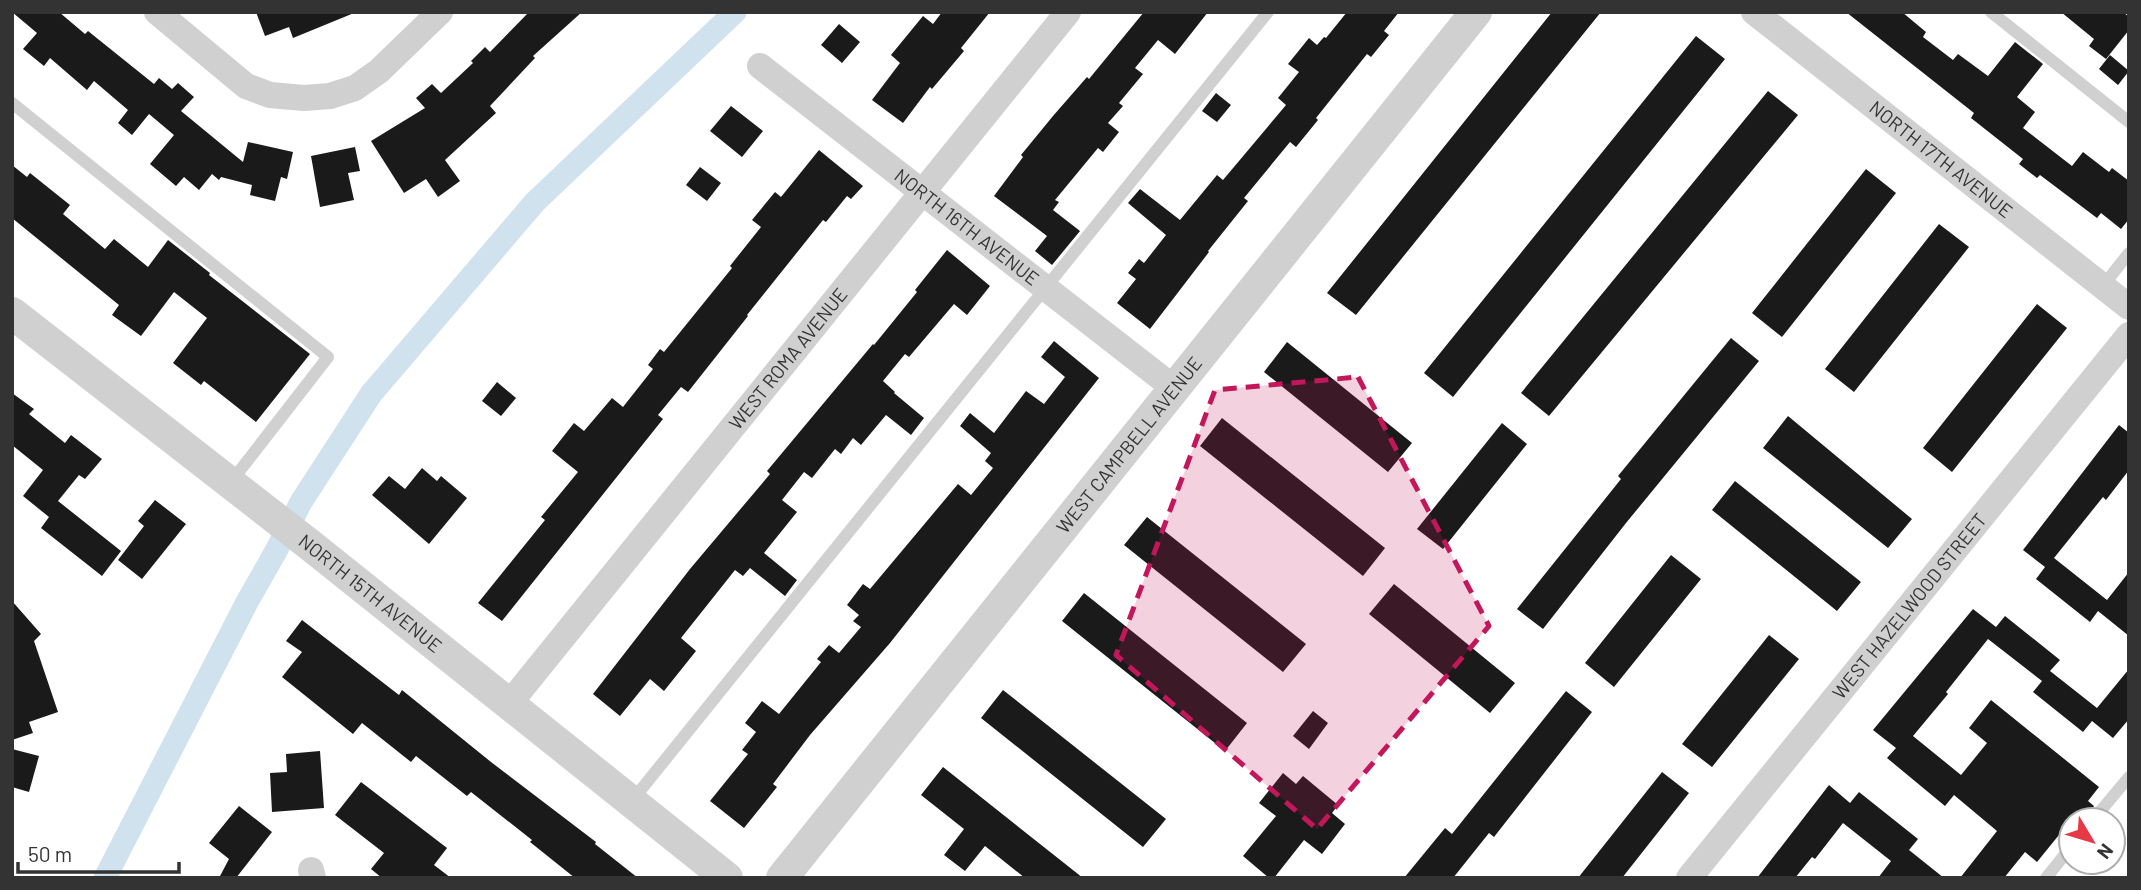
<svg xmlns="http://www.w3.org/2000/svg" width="2141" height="890" viewBox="0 0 2141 890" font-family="Barlow,sans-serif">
  <rect width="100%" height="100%" fill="#fff"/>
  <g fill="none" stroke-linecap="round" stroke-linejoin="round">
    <path stroke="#cfe2ee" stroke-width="23" d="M105,878l142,-276 29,-51 25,-49 70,-108 164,-192 200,-190"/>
  </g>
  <path fill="#1a1a1a" d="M12,12h47l26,22 3,-3 66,53 5,-6 13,11 6,-6 16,14 -13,14 62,51 5,-20 45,10 -6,27 -6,-2 -6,24 -25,-6 2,-10 -31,-8 -2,3 -7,-6 -13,16 -15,-13 -8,9 -26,-22 24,-29 -25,-21 -17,21 -14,-12 10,-13 -34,-29 -7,9 -37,-32 -6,8 -21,-17 14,-16z
    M256,12h98v1l-61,25 -4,-11 -24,9z
    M529,12h53l-49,44 2,2 -45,48 6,7 -51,47 15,21 -22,16 -12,-18 -22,14 -33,-52 54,-33 -9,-10 16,-14 9,9 32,-30 -2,-2 14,-14 5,5z
    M942,12h48l-29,36 3,3 -32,38 -2,-2 -27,36 -31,-23 28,-37 -9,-8 32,-39 10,8z
    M1144,12h64l-33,42 -17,-14 -23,28 8,6 -24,29 4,3 -15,17 11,9 -16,20 -5,-4 -43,52 4,2 -6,8 27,21 -28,34 -17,-14 12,-15 -53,-40 29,-39 -2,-2 32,-39 34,-39 2,2z
    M1347,12h52l-15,19 5,4 -18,22 -4,-3 -51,64 2,2 -22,27 -6,-5 -46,56 4,3 -40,50 1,1 -59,77 -33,-26 19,-24 -8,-6 11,-14 5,4 22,-28 -38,-32 12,-14 40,31 37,-45 6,5 63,-75 -8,-7 21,-26 -11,-8 21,-26 8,7 7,-8 2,1z
    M1552,12h49l-245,303 -29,-22z
    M1846,12h56l24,20 -3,5 30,23 5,-6 30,22 27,-34 28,22 -26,33 18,15 -12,16 49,38 11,-14 26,20 3,-4 17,13v38l-8,10 -20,-16 -4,5 -57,-43 -3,3 -18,-14 4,-5 -52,-41 3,-5z
    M2061,12h62l6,5v13l-23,29 -17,-13 5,-7z
    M839,24l21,18 -18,21 -21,-18z
    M1696,36l29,23 -272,338 -29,-24z
    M2110,55l19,16 -11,14 -19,-16z
    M1768,91l30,24 -249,301 -28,-23z
    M1216,93l15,12 -14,17 -15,-11z
    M731,106l32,25 -21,26 -32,-26z
    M355,147l5,24 -12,2 6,27 -34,7 -9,-51z
    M819,150l44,36 -12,13 -4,-3 -21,26 -3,-2 -76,95 1,1 -60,76 -7,-5 -23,28 5,4 -161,202 -24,-18 67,-83 -4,-3 37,-45 -26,-21 22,-28 10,8 28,-33 11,9 30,-38 -5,-4 12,-16 4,3 68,-84 -2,-2 31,-39 -9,-7 23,-28 6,5z
    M12,165l15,12 3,-4 40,32 -7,9 42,35 9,-10 34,28 20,-27 42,33 -1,2 101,79 -54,68 -52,-41 -3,4 -28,-22 34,-45 -33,-26 -33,44 -29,-21 7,-10 -107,-87z
    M700,167l21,16 -14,18 -21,-16z
    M1866,169l30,24 -114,144 -30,-24z
    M1939,224l30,23 -115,145 -29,-23z
    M947,250l43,36 -23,29 -13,-11 -45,53 -4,-3 -22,27 12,11 -1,1 30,25 -13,17 -25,-20 -25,30 -8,-7 -12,16 -6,-5 -23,29 -8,-6 -22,28 15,12 -33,41 33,27 -12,16 -35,-28 -7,8 -8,-6 -54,68 15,13 -32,40 -14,-12 -30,37 -27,-22 97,-125 80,-95 -3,-3 106,-127 1,1 43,-53 -2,-2z
    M2037,304l30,24 -115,144 -29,-24z
    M1731,338l28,23 -133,162 -83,106 -26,-20 104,-130 -3,-3z
    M1054,341l45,37 -209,265 -80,92 -37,49 4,3 -33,41 -34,-27 38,-47 -6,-4 14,-18 -11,-9 17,-22 17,13 42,-52 -4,-3 12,-14 10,8 22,-26 -8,-6 6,-6 -12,-10 16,-21 7,5 88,-105 13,11 22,-27 -8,-7 6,-8 -31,-27 10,-13 24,20 32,-42 18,13 21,-27 -24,-20z
    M1287,342l125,101 -24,29 -124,-100z
    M497,382l19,16 -15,18 -19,-15z
    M12,393l22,16 -5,5 36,29 6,-8 31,24 -17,20 -6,-4 -21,26 63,50 -19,25 -61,-48 8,-11 -26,-21 20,-26 -31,-25z
    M1788,416l124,103 -24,29 -125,-100z
    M1222,418l163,130 -22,28 -163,-130z
    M1502,423l25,21 -84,105 -26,-20z
    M2119,425l10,8v37l-23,30 -3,-3 -49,61 53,42 22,-28v64l-31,-25 -8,11 -54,-43 9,-12 -22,-17z
    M422,468l15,13 4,-5 26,22 -38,46 -57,-49 17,-19 16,13z
    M1735,481l126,101 -24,29 -125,-101z
    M155,500l31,24 -44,55 -24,-19 26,-34 -6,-5z
    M1147,517l159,127 -23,28 -159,-127z
    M1671,555l30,24 -87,108 -29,-24z
    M1394,584l121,99 -25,30 -121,-99z
    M1084,593l163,130 -22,28 -163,-130z
    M12,601l29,33 -7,7 24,71 -29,10 4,11 -21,7z
    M1973,609l23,18 9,-11 55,44 -10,11 47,37 32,-39v50l-16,19 -21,-17 -9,11 -50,-40 9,-11 -54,-42 -42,53 2,2 -35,42 48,39 26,-32 -18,-15 22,-28 108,87 -11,14 6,5 -10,14 -8,-6 -39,48 -12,-10 -21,26h-44l37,-47 -43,-36 -9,11 -58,-48 9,-10 -23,-18z
    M302,620l97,75 3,-5 89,72 105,80 -1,2 43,34h-63l-45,-36 2,-2 -61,-48 -4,4 -51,-40 -5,6 -49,-39 -9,11 -71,-57 20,-25 -16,-11z
    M1769,635l30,24 -87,108 -30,-23z
    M1003,690l163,129 -23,28 -162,-129z
    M1566,691l26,21 -98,125 -5,-4 -36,45h-49l41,-50 7,6z
    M1313,711l15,12 -19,26 -16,-13z
    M12,749l27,7 -10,36 -17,-5z
    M320,751l4,57 -52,4 -2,-39 17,-1 -1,-18z
    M943,767l140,111h-58l-40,-32 -20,25 -21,-16 20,-26 -43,-34z
    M1662,772l27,21 -67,85h-44z
    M1283,773l13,11 7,-8 35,29 -6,8 13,11 -23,30 -18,-14 -30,38h-5l-26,-22 33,-40 -17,-13z
    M361,782l86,66 -13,17 17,13h-69l-11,-9 13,-16 -49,-38z
    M1829,785l21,18 9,-11 59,47 -9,11 35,28h-66l13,-17 -48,-38 -28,36 -3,-2 -17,21h-38z
    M239,806l33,26 -36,46h-17l10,-19 -20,-16z"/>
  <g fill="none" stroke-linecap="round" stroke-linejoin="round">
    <path stroke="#d0d0d0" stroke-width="12" d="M1991,12l138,110
      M12,103l316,254 -97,125
      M2102,287l27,-34
      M631,802l637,-790
      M2093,820l36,-43
      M2046,878l25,-31"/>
    <g stroke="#d0d0d0" stroke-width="26">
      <path d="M157,12l89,74 24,9 34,3 26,-2 25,-8 24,-17 61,-59"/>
      <path id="s1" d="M1754,12l375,295"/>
      <path id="s2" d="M760,66l414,322"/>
      <path id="s3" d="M509,704l559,-692"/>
      <path d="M311,870l2,8"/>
      <path id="s4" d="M1689,878l440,-543"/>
    </g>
    <g stroke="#d0d0d0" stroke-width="32">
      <path id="s5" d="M12,313l298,232 417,333"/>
      <path id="s6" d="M782,878l694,-866"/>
    </g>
  </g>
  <path fill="#c2185b" fill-opacity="0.2" stroke="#c2185b" stroke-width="5" stroke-dasharray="14 9" stroke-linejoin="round" d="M1358,377l131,249 -172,203 -201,-174 99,-265z"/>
  <g text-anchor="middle" stroke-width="7" stroke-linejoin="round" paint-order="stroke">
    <g font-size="19" fill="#333" stroke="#fff">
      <text dy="7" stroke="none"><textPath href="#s1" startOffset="238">NORTH 17TH AVENUE</textPath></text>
      <text dy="7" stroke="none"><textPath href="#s2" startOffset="262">NORTH 16TH AVENUE</textPath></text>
      <text dy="7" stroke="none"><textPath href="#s3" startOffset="444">WEST ROMA AVENUE</textPath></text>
      <text dy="7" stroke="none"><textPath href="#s6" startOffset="555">WEST CAMPBELL AVENUE</textPath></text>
      <text dy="7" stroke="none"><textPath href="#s5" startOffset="455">NORTH 15TH AVENUE</textPath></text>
      <text dy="7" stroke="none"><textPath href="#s4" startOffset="350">WEST HAZELWOOD STREET</textPath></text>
    </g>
  </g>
  <rect width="2141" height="890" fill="none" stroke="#333333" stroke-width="28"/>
  <g transform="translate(2092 841) rotate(128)"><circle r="33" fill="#ffffff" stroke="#adadad" stroke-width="2"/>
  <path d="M0-5L12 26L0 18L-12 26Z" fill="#e63946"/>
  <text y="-10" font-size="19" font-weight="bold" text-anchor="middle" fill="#333333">N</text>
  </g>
  <path d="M18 862v10h161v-10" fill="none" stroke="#333333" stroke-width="3.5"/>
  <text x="28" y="862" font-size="21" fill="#333333" stroke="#ffffff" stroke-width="5" paint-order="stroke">50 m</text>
</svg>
